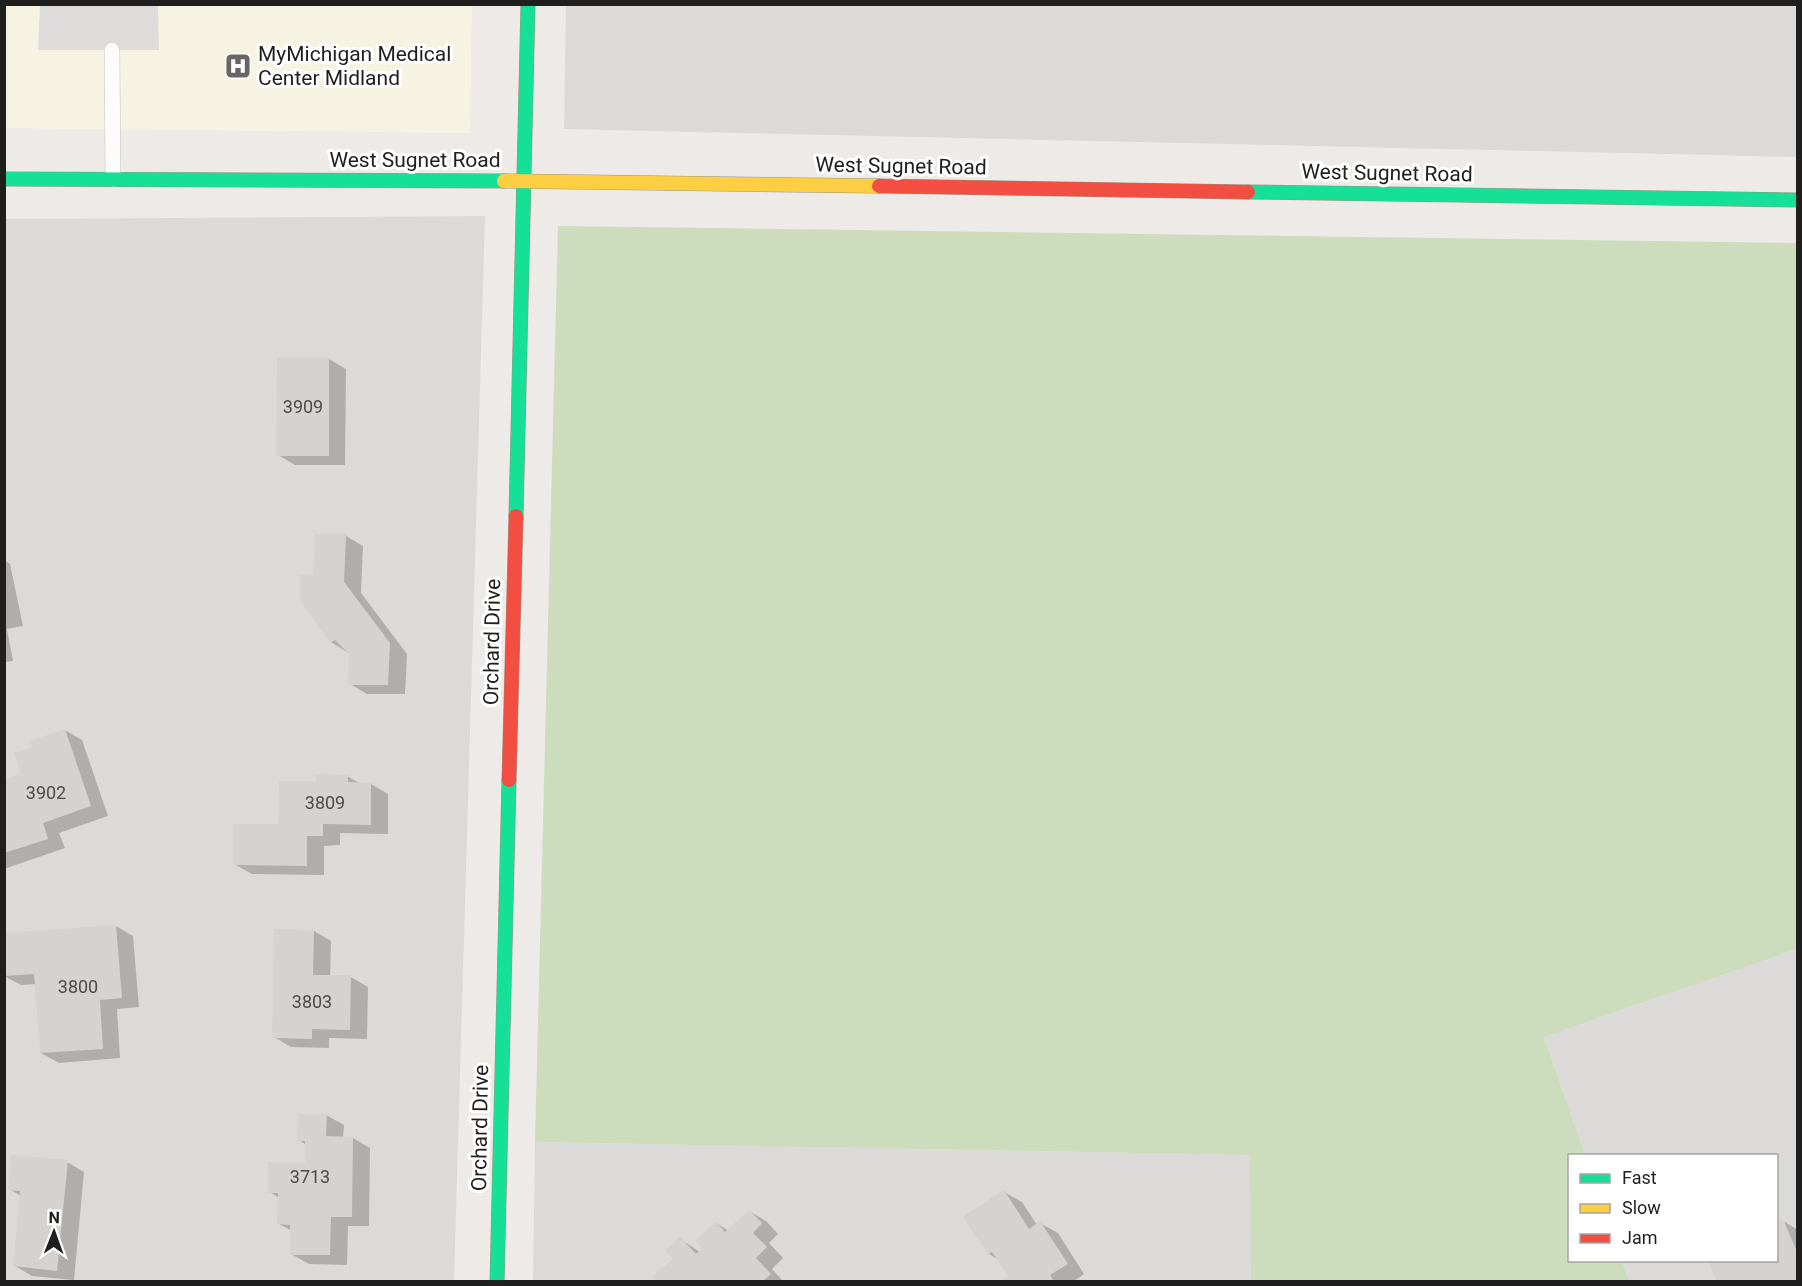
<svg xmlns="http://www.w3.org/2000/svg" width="1802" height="1286" viewBox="0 0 1802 1286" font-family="Roboto,sans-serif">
  <rect width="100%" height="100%" fill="#edeae8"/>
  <path fill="#dcdad9" d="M566,5h1231v152l-1233,-28z
    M485,216l-31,1065h-449l-1,-1062z
    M1797,949v332h-168l-7,-20 154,-1v-104l-191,-1 -41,-118z
    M535,1142l716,13v126l-718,1z"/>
  <path fill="#f7f3e2" d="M5,5h467l-2,128 -465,-5z"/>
  <path fill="#ccdcbd" d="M558,226l1239,17v706l-253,88 41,118 -15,1v104l52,1 7,20h-378l-1,-126 -715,-13z"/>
  <path fill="#dddcdb" d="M40,5h118l1,45h-121z"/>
  <path fill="#0003" d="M329,359l17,10 -1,96h-50l-17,-10z
    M346,536l17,10 -2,47 46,61 -2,40h-38l-17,-10v-30l-19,-12 -17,-64z
    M4,560l6,4 13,62 -16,3 6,32 -9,1z
    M65,730l17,10 26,76 -49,17 6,15 -61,21v-87l19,-7 11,-27z
    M347,776l14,8h10l17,10v40l-48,-1v12l-16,1v29l-72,-1 -18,-10 46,-38 37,-43z
    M116,926l17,10 6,71 -22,2 3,49 -61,5 -18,-10 -5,-69 -15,1 -17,-9z
    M314,931l17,10 -1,36h21l17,10 -1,52 -38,-1v10l-38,-1 -17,-10z
    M326,1115l18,10 -1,13h10l17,10 -1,78h-21l-1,39 -38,-1 -18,-10 1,-23 -13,-7v-26l-9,-6 36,-29v-18l-7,-5z
    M67,1162l17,10 -10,108 -42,-4 -17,-10 6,-70 -12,-7z
    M1004,1192l18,10 15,23 3,-2 18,10 26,41 -11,8h-71l8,-5 -11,-17 -10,-6z
    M749,1211l17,10 12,13 -9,9 14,15 -11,11 12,13h-126l17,-23 5,-20 20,13 16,-29 13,8z
    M1783,1221l15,9v52l-22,-22z"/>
  <path fill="#d5d2d0" d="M277,358h52v98h-53z
    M315,534h31l-2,48 46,61 -2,42h-40l1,-31 -14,-14 -5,3 -30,-43v-25l13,1z
    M65,729l26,77 -48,17 5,16 -44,14v-73l17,-6 -7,-21 18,-6 -2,-6z
    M316,774l32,1v7l23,1v42l-48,-1v12h-16v30l-74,-1v-41h45l1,-43h37z
    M116,925l6,73 -22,2 3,49 -63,4 -6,-79 -30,2v-43z
    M274,929l40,1 -1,45h38l-1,55 -38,-1v10l-40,-1z
    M298,1114h29l-1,22 27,1 -1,80h-21l-1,38h-40v-30l-13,-1 1,-31h-10v-31h37v-21h-8z
    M11,1155l57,5 -11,111 -44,-5 7,-75 -12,-1z
    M1004,1190l25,39 11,-8 28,43 -18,11 4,7h-55l9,-6 -16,-24 -4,3 -25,-38z
    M749,1210l13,13 -9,10 14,14 -11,11 15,16 -9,8h-106l-4,-6 21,-17 -8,-8 15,-14 16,17 6,-6 -7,-7 21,-19 9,10z
    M1783,1219l15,35v28h-81l-9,-22h68v-38z"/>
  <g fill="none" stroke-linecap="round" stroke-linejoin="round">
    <defs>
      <path id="lane" d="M112,50l1,129"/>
      <path id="fast" d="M4,179l500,2
        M1248,192l550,8
        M516,516l12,-512
        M497,1282l12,-502"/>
      <path id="slow" d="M504,181l375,5"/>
      <path id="jam" d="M879,186l369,6
        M509,780l7,-264"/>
    </defs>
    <use href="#lane" stroke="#c4c3c2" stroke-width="16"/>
    <use href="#fast" stroke="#98967f" stroke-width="15"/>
    <use href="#slow" stroke="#98967f" stroke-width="15"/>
    <use href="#jam" stroke="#98967f" stroke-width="15"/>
    <use href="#lane" stroke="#fcfcfc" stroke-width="15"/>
    <use href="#fast" stroke="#16e098" stroke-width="14"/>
    <use href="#slow" stroke="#ffcf43" stroke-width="14"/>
    <use href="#jam" stroke="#f24e42" stroke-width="14"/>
  </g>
  <defs>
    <symbol id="hospital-square" viewBox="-11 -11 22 22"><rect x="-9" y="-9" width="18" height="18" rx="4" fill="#676665" stroke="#fff"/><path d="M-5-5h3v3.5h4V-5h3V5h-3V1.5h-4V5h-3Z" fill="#fff"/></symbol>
  </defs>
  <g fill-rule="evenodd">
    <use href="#hospital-square" x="223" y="51" width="30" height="30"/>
  </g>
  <g text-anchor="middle" stroke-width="6" stroke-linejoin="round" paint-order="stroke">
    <g font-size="18" fill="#4c4c4b">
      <text x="303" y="413">3909</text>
      <text x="46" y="799">3902</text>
      <text x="325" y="809">3809</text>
      <text x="78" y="993">3800</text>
      <text x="312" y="1008">3803</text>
      <text x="310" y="1183">3713</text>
    </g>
    <g font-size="21" fill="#1f1f1f" stroke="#fff" text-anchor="start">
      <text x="258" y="61">MyMichigan Medical<tspan x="258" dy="24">Center Midland</tspan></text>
    </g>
    <g font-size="21" fill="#1f1f1f" stroke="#fff">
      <text x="415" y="167">West Sugnet Road</text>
      <text transform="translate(901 166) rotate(1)" y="7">West Sugnet Road</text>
      <text transform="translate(1387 173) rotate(1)" y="7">West Sugnet Road</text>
      <text transform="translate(492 642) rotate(-89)" y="7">Orchard Drive</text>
      <text transform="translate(480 1128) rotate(-89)" y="7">Orchard Drive</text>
    </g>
  </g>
  <rect width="1802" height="1286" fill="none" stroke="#1f1f1f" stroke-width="12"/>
  <rect x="1568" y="1154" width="210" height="108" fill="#ffffff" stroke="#a5a5a5" stroke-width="1.5"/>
  <rect x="1580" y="1174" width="30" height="9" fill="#16e098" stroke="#a5a5a5" stroke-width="1.5"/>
  <text x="1622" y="1184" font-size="18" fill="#1f1f1f">Fast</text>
  <rect x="1580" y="1204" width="30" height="9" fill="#ffcf43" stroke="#a5a5a5" stroke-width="1.5"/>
  <text x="1622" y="1214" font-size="18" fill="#1f1f1f">Slow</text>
  <rect x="1580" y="1234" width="30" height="9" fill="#f24e42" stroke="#a5a5a5" stroke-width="1.5"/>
  <text x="1622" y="1244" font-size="18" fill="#1f1f1f">Jam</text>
  <g transform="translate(54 1232) rotate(1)" stroke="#ffffff" stroke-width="4.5" paint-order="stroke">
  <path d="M0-4.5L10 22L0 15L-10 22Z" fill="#1f1f1f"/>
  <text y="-9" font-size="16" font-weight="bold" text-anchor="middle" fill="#1f1f1f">N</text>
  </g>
</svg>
